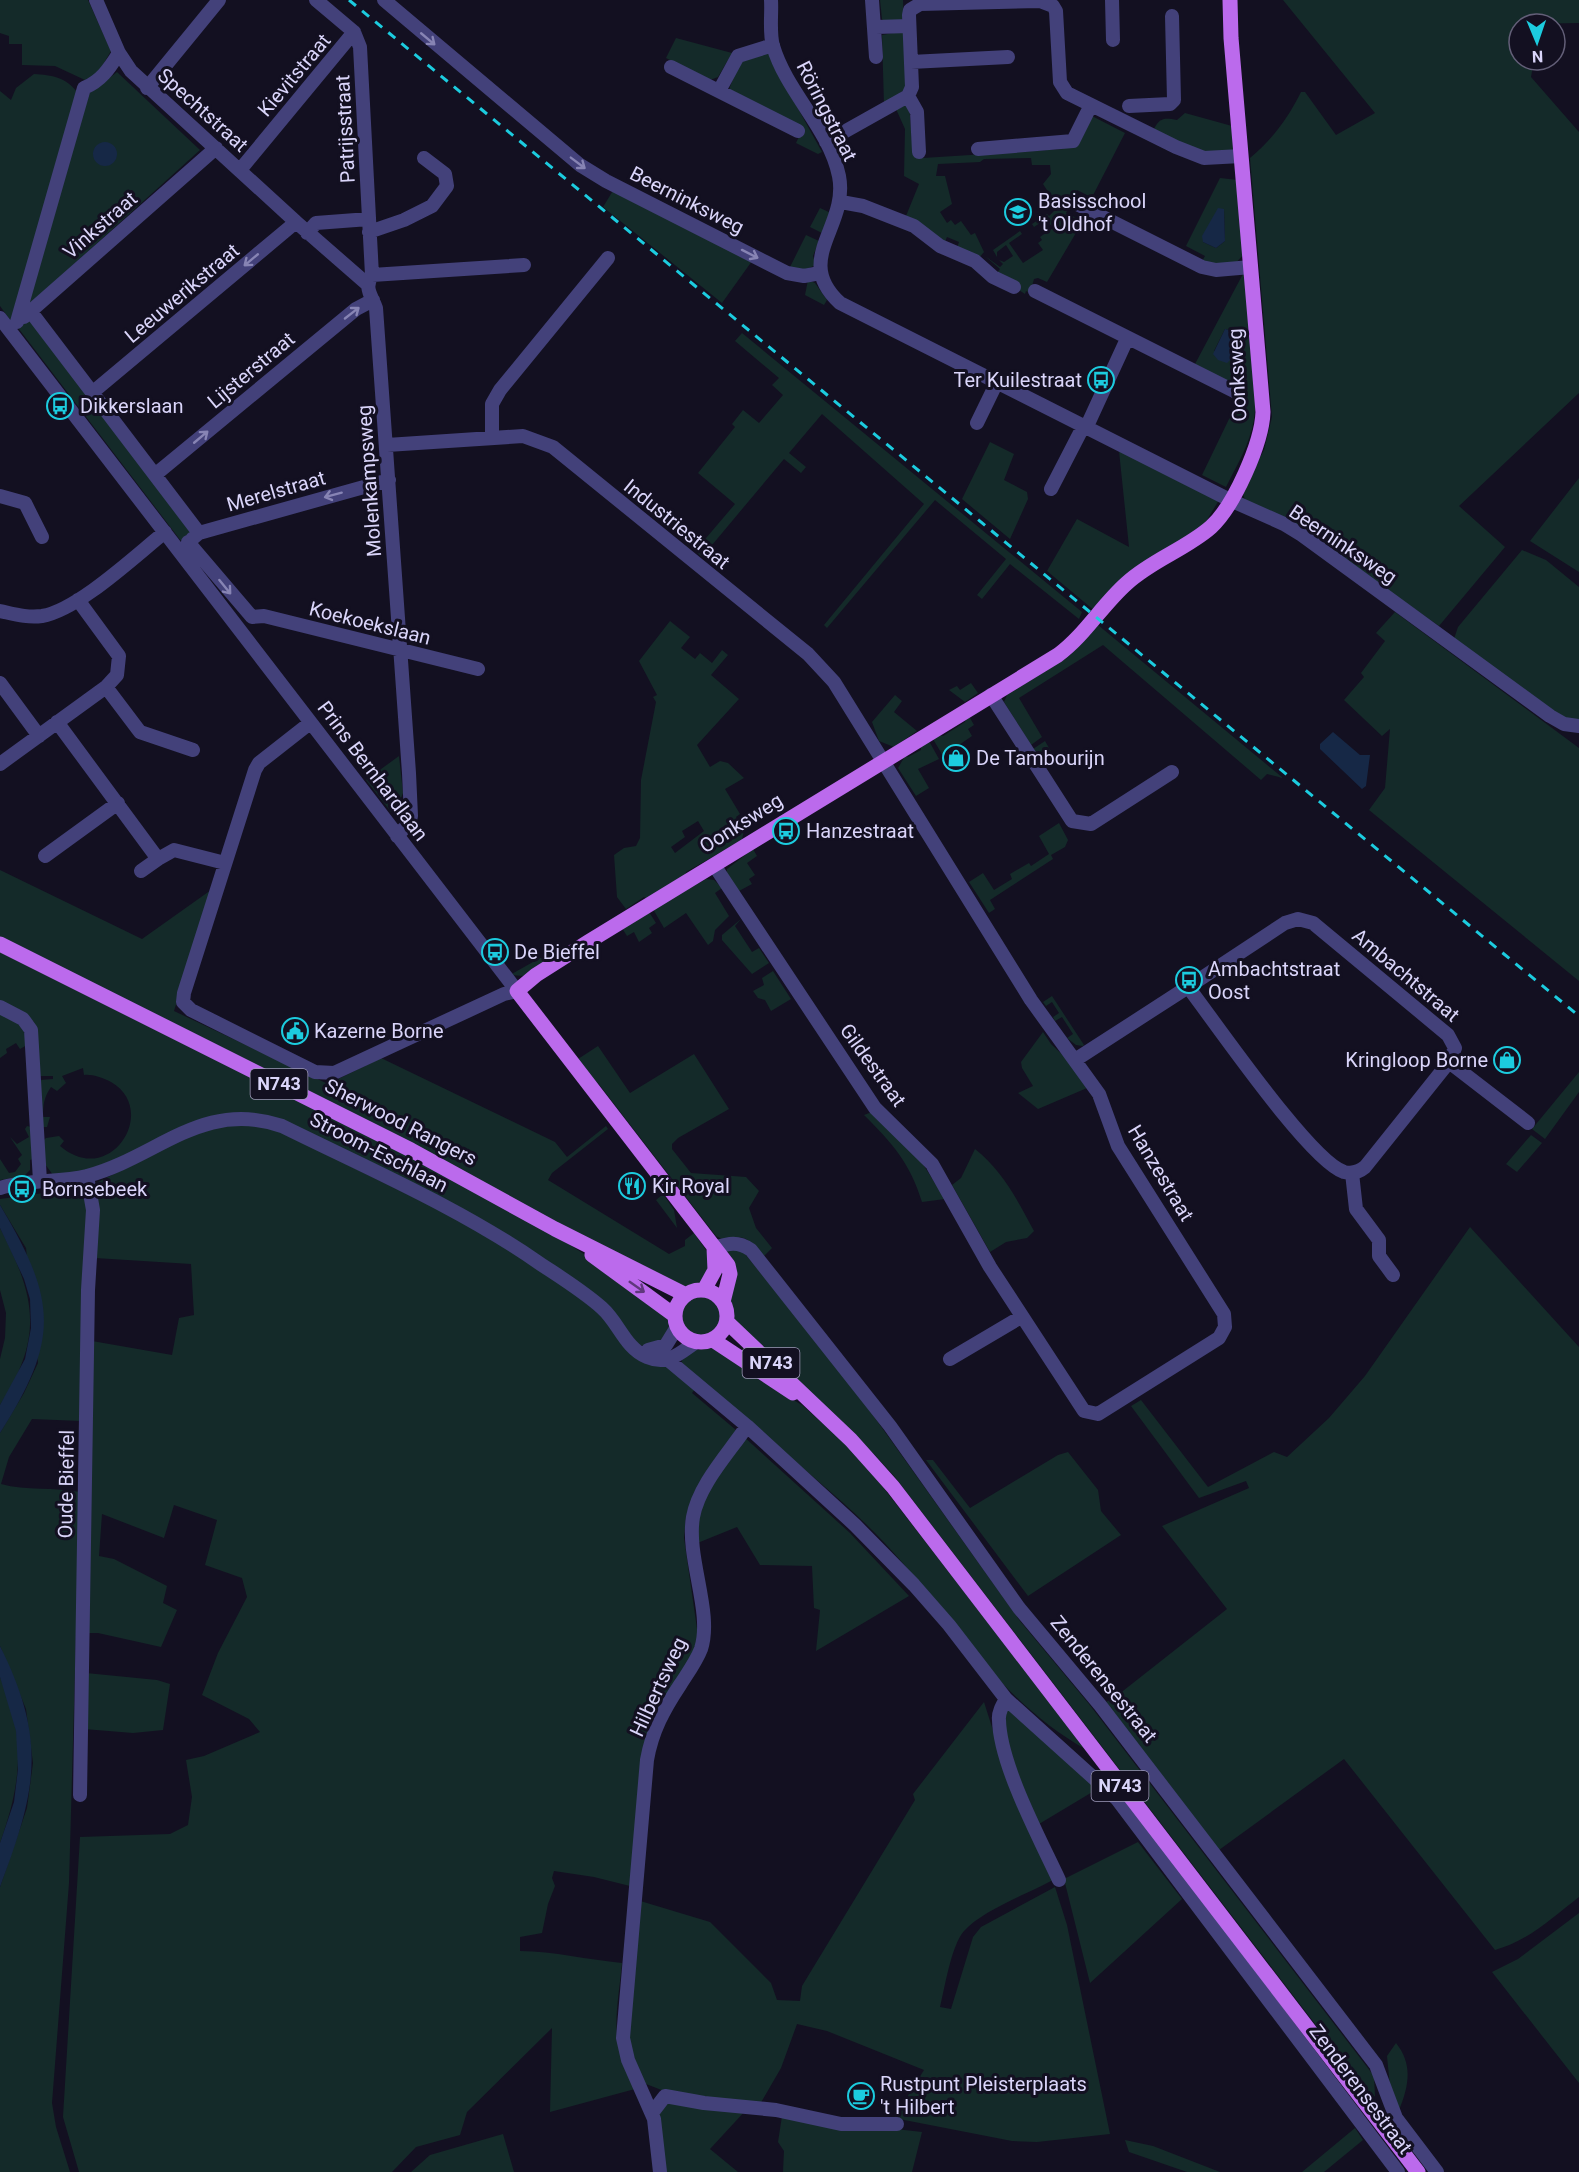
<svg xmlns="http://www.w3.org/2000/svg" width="1579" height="2172" viewBox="0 0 1579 2172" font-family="Roboto,sans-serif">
  <rect width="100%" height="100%" fill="#131021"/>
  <path fill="#142a29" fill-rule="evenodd" d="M0,0h88l23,51 -13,22 -13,7 -30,-14 -33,-1v-21h-13v-8l-9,-3z
    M880,0h23l1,25 -18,-1 -4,-5z
    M1283,0h296v23l-60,1v36h15l-3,17 48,55v261l-120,113 46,41 -66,79 -136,-95 -58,-31 -3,-9 22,-41 8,-33 -22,-259c23,-19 38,-40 51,-66h4l31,43 39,-22z
    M904,31l2,54 -2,5 -20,15 -2,-70z
    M676,38l56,15 -14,24 -8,3 -44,-22z
    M764,52l9,3 2,12 47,85 -4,2 -22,-11 6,-13 -73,-40 9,-27z
    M117,72l83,78 -189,171 -11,-15v-215l11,9 5,-12 18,-14c18,1 32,3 44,19l9,2z
    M909,103l4,52h9l1,3 140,-9 27,-34 35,18 -37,72 -2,-1 3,-8 -12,-6 -11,23 17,8 -36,61 -9,-4 -4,1 -4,14 -4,-2 -1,3 -30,-19 5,-6 -15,-13 15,11 3,-3 -4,-4 5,2 9,-6 -7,-11 -9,7v5l-4,-7 27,-19 2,3 -13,9 14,20 20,-13 -5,-7 4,-3 -2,-3 13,-9 -7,-9 -12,8 -2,-3 15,-10 2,2 9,-9 -15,-23 8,-10 -1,-9h-18l-1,-7 -47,1 -4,3 -42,2 -2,12h9l7,28 -12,8 7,11 4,-3 4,5 6,-4 10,14 4,-2 9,19 -6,7 -21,-11 2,-6 -12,-5 -3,7 -38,-28 13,-32 -15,-8 1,-47 -9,-20z
    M1185,113l47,13 1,28 -41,-4 -38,-21c6,-12 11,-11 23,-9z
    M1220,178l18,2 6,74 -10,11 -33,-2 4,-7 -19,-10zM1224,210l1,31 -9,7 -13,-6z
    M614,189l138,72 -30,42 -119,-96z
    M820,208l11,5 -9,20 -12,-6z
    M806,235l13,6 -6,15 3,9 -12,5 -14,-3z
    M1244,272c3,40 16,109 10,147 -4,25 -17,46 -28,68l-24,-12 41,-85 -48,-26zM1225,329l7,2 2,19 -20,1z
    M808,280l7,3 12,17 -3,5 -19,-10z
    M28,321l4,2 159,207 -1,5 -9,6 -162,-212 2,-5z
    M742,333l340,279 -3,7 -69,-55 -28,35 -5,-4 29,-36 -71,-59 -108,128 -3,-3 100,-121 -102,-90 -33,39 17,14 -5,6 -17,-14 -82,98 -7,-6 40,-47 -37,-31 37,-46 -3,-3 11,-14 16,13 24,-28 -11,-10 7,-7 -44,-37z
    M990,442l24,12 -10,26 23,12 1,7 -18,40 -48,-40z
    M1119,451l100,49 -15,25 -109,86 -48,-40 30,-52 52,28z
    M1579,478v94l-49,-31z
    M1522,550l24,10 33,27v133l-11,1 -114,-82 4,-12z
    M1395,612l184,136v233l-210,-171 16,-22 5,-59 -8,7 -38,-36 20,-23 -3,-4 24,-32 -9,-8z
    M670,621l20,16 -9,11 14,11 5,-6 12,10 10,-13 6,5 -17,20 28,24 -42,46 13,22 10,-6 8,2 16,15 -19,11 15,25 -4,3 8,13 -2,10 -56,32 -1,6 -36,22 -5,-3 -18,12 -9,-12 -3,-42 10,-7 12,-2 4,-8 1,-58 15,-78 -3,-5 4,-2 -18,-34zM698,821l6,10 -29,22 -4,-6 14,-10 -3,-6z
    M1098,625l185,153 -16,-4 -6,6 -158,-135 -84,53 23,39 -11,8 -27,-43 3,-7 61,-38z
    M971,683l7,10 -13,9 -16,-12 8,-4 3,4z
    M895,695l7,6 -8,11 23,19 -23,16 -15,-6 -7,-19z
    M966,718h4l4,7 -6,4 4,7 -29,20 -10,-17 6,-4 4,1 22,-14z
    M929,741l10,18 -21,10 11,19 -13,8 -18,-28 7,-12 3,1 13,-7v-4z
    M1045,741l11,19 -11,7 -12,-18z
    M399,756l4,37 -7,17 -5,2 -25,-32z
    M1059,823l9,17 -3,7 -14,8 2,4 -63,41 5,9 -6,4 -20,-31 14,-9 11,17 18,-11 -2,-5 19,-11 2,3 18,-12 -10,-18z
    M753,849l4,7 -10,7 8,12 -6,4 3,5 -13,7 -12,-16v-6z
    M0,870l142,69 69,-49 -37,121 154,73 53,-26 174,84 12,15 39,-31 2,3 -56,44 -4,7 121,74 16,-8v-6l9,-7 14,20 4,9 -13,24 -18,2 -681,-351z
    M706,879l8,1 8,8 -7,5 14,23 -14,14 -2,11 -5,4 -22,-32 -22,15 -11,-19z
    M649,912l7,11 -7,5 3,5 -13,9 -5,-10 -7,4 -5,-8z
    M741,919l-6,7 17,26 7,-4 10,15 -17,11 -30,-34v-5z
    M0,952l432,215 132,74 43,28 64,51 -5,19 -16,8 -11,-2 -11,-10 -13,-22 -57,-44 -306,-156 -36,3 -125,55 -38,4 -8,-11 -1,-24 2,-2 13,-2 5,5 -4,5c50,43 100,-36 51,-64 -8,-4 -19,-8 -27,-7l-1,-7 -21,8 4,7 -9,8 -6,-4c-7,10 -8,18 -8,30h7l-3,10h-4l-3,-47 13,-1v-3h-13l-6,-54 -34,-20z
    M556,957l-32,19 -14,-1 30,-17z
    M773,971l18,28 -20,12 -6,-11 -7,-2 -5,-7 11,-6 -2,-7z
    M1052,996l32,49 -1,1 -7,-1 -9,-7 6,-4 -11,-17 -7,4 -2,-4 6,-4 -7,-11 -6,4 -3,-4z
    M0,1013c19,10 24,10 27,32l-7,4 -4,-6 -10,6 1,4 -7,5z
    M1043,1032l8,12 18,17 18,27 -49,21 -20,-16 15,-7 -11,-18 -1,-6z
    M598,1046l32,47 64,-39 35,55 -51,29 -6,6v5l19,24 55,4 13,14 -10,17 7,20 16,20 -10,10c-17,-23 -13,-22 -40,-19l-6,-3 -118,-153 -11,-6 -9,-18z
    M1579,1072v20l-34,47 -13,-10z
    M872,1112l42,38 31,49 -23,3c-12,-39 -29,-58 -58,-87z
    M242,1124l33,5 178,88 97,58 145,114 -3,4 44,37 -42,63 -8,24 -2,21 14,98 -2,15 -32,51 -34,184 -36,-9 -40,-6 -2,7 3,8 -7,18 -6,29 -22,4v14c34,0 68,9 102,12 -5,52 -14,77 13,126l-85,23 2,-84 -85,84 -7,23 -44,12 -24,25h-313l-16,-55 17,-280 90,-3 18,-9 4,-28 -6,-37 18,-4 56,-24 -11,-13 -47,-24 16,-42 29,-56 -5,-19 -37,-13 12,-45 -43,-15 -10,33 -62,-24 -3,42 15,3 53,27 -4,17 14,7 -16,37 -63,-14h-11l5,-292 80,14 7,-37 15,-3 -3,-51 -96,-6v-69l1,-6 98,-49 20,-7z
    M27,1126l4,1 3,32 -4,1v10l-6,6 -24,4v-21l9,14 6,-1 6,-8 -3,-5 4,-4 -12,-18 7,7 12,-7 -4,-8z
    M1531,1135l11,8 -25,29 -11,-8z
    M975,1149c27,21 43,52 59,82l-7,7 -21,4 -16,10 -38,-67 9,-7z
    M80,1188l7,9 -6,224 -49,-2 -23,38 -8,27c25,7 53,3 79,8l-11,391 -17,220 4,24 14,45h-70v-285l27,-79 6,-45 -7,-54 -26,-63v-213l24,-40 14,-30 -12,-115 -26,-43v-6z
    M663,1194l11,16 3,18 -21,-28z
    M1470,1227l109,120v550c-27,21 -51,44 -84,53l-151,-191 -125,91 -113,-148 8,-4 113,-89 -65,-83 87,-38 -3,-7 -47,17 -68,-92 10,-6 67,87 66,-35 13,5 42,-39 36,-42z
    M0,1228c36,69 44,109 0,177v-46l5,-21 1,-25 -6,-23z
    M729,1249h12l109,134 170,238 69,83 285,372 1,20 -3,2 -477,-621 -20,-22 -63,-56 -79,-79 -7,-67z
    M681 1317a21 21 0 1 1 42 0a21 21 0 1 1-42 0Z
    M714,1347l42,31 46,27 56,50 229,295c-96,-53 -138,-143 -213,-218 -61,-61 -132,-108 -192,-168v-4l8,-9z
    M743,1436l107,97 59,63 -93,55 4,-41 -6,-2 -2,-42 -52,-1 -23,-38 -42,17 3,-37z
    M1068,1452l30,38 3,21 20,24 -93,61 -102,-136h7l37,48 88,-53z
    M86,1673l71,7 13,4 -7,46 -30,3 -49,-4z
    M0,1677c27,60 21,107 0,166z
    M984,1702l20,63 49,115c-26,14 -70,30 -89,51 -13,15 -19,56 -24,76l11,2 22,-72 8,-10 74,-40 12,38 43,209 -73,8 -25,-1 -118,-23 30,-48 -97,-39 -30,-7 -16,44 -22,38 -95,-15 -23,-9c-27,-55 -9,-124 -4,-182l73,22 61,61 6,17 23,1 2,-15 113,-186 -2,-6z
    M1009,1708l90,80 -60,36c-16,-34 -37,-76 -34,-114z
    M1138,1842l44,57 -92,84 -26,-104z
    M1579,1913v170l-87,-111 26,-13z
    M1396,2043c17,21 13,43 3,67l-8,-13 -4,-41z
    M661,2102l85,8 -36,39 28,23h-76l-5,-64z
    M782,2116l140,16 -10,40h-129l1,-21 -6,-9z
    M1355,2128l8,12 -39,32h-22z
    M503,2134l11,38h-103l19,-17z
    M1125,2140l28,6 67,26h-33l-58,-20z"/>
  <path fill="#162846" d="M93 154a12 12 0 1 1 24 0a12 12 0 1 1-24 0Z
    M1218,208l6,1 1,32 -9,7 -13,-6 -1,-6z
    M1225,329l7,2 1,26 -6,6 -9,-3 -5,-6z
    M1333,732l27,23h10l-4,31 -4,3 -42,-40v-5z
    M0,1205c56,94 61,133 0,228v-28l25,-46 6,-31 -1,-29 -6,-20 -24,-51z
    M0,1646c48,96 36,145 0,241v-44l14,-41 4,-33 -2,-38 -16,-54z"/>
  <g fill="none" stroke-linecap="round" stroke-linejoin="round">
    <path stroke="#43417a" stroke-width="14" d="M96,0l23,53 12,18 165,151 71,62
      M316,0l38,32 6,15 12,228
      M384,0l196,165 26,16 181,92 17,3 16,-3
      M771,0c1,14 -2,32 2,46 14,47 56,82 66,130 10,51 -47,83 1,127l390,197 54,24 18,11 248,181 14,8 15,2
      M872,0l4,57
      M1112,0l1,40
      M876,27l33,-1
      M911,62l97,-5
      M671,67l127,64
      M147,88l72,-88
      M719,91l19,-35 35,-11
      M908,96l9,16 2,40
      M1129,106l41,-2 4,-4 -2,-84
      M826,142l82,-46 4,-9 -3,-72 1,-5 10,-6 120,-3 13,5 3,5 4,71 7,11 109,54 28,11 37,-2
      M978,149l95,-8 18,-36
      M240,170l114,-138
      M841,202l22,4 51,20 26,20 35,15 18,16 21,10
      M1073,202l129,65 14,3 35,-3
      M369,232l35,-12 28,-14 15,-20 -2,-12 -21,-16
      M307,233l9,-10 53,-4
      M372,275c-8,14 -1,19 4,33l33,465 2,43 -2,7 -12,13
      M372,275l152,-10
      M1035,291l201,101
      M31,312l168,221
      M24,317l192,-169
      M0,318l517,673 -13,3 -170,79 -19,-1 -124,-62 -8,-8 1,-9 71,-223 4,-7 51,-40
      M17,322l67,-234c17,-7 25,-19 35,-35
      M93,392l203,-170
      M977,423l20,-41
      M1087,426l40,-87
      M492,436v-32l8,-14 108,-132
      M387,445l136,-9 30,11 255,207 26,28 197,318 68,94 19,52 106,168 1,13 -6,11 -121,76 -14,-3 -94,-144 -58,-103 -57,-56 -161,-243
      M156,474l200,-165 17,-9
      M1051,489l33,-64
      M0,496l25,7 17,34
      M192,539l7,-6 190,-53
      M188,542l64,75 12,-1 214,53
      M0,611c14,3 27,7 42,5 36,-6 93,-60 123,-84
      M0,683l39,53
      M106,687l34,45 53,18
      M991,695l81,126 19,3 81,-52
      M57,722l101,137 -17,12
      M0,764l106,-77 11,-12 2,-19 -41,-56
      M45,856l73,-53
      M158,859l16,-9 51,13
      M1298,919l15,4 135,112 7,13 -6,14 -84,105c-6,5 -13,7 -21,5 -34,-11 -129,-150 -156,-185l97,-64z
      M0,1007l23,12 8,11 9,151
      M1075,1060l113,-73
      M1449,1062l79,61
      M1352,1173l4,36 23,31v16l14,19
      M0,1188c28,-9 58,-5 87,-12 71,-19 115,-77 195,-50 87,43 178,82 257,137 21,14 44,28 63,45 17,15 23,40 45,49 21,9 33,-4 49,-15
      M714,1248c15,-5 24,-7 37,2l139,176 129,182 81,97 276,360 20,53 41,54
      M655,1349l92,77 108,99 59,60 35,40 57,74 111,100 281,373
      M648,1350l18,-5 11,-18
      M950,1359l71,-42
      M1006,1699c-4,7 -8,14 -7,21 1,45 41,119 60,160
      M80,1795l8,-505 5,-80 -6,-34
      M652,2113l13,-17 39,7 72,7 65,14h56
      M660,2172l-6,-53 -26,-59 -5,-22 24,-278c5,-29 17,-51 33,-75 7,-11 16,-23 21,-36 12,-37 -15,-91 -8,-132 6,-33 36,-64 54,-91"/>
    <path stroke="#bb6aec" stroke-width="15" d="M0,944l411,206 144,79 131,66
      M592,1255l82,60
      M675 1316a26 26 0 1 1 52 0a26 26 0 1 1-52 0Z
      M704,1290l11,-20 -1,-22
      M723,1302l7,-28 -2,-9 -211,-274 19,-16 52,-33 470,-287c27,-20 44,-50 69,-72 25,-23 59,-34 84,-56 23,-21 51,-84 52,-115l-32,-374 -1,-38
      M727,1322l124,118 42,47 525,685
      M713,1340l80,53"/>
    <path stroke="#1cccdf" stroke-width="3" stroke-dasharray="9 8" stroke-linecap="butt" d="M349,0l1230,1016"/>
  </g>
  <defs><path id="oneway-shaft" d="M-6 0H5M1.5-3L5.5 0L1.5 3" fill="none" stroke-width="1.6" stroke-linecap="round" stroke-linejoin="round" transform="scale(1.5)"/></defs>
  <g stroke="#8784b4">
    <use href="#oneway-shaft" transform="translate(428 39) rotate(40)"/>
    <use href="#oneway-shaft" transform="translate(578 163) rotate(37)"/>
    <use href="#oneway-shaft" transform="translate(750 254) rotate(27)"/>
    <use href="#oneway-shaft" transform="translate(251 260) rotate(140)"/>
    <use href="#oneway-shaft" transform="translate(352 313) rotate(-38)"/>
    <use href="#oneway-shaft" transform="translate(201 437) rotate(-40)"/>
    <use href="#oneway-shaft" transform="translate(333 495) rotate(165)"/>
    <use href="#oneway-shaft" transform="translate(225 587) rotate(51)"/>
  </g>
  <use stroke="#5f387c" href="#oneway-shaft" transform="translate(637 1287) rotate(35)"/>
  <defs>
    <symbol id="school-ring" viewBox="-11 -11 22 22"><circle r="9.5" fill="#131021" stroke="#1cccdf" stroke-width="1.5"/><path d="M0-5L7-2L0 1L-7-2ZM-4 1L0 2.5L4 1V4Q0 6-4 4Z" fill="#1cccdf"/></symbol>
    <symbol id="bus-ring" viewBox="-11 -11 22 22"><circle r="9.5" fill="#131021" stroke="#1cccdf" stroke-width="1.5"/><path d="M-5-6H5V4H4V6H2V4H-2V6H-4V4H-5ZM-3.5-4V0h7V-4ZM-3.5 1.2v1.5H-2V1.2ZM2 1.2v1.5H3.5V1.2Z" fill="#1cccdf"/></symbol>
    <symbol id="shop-ring" viewBox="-11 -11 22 22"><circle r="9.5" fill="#131021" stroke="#1cccdf" stroke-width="1.5"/><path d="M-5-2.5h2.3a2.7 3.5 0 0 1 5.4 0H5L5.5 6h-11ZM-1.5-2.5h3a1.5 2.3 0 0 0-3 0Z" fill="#1cccdf"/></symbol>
    <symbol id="civic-ring" viewBox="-11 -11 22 22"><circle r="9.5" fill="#131021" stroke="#1cccdf" stroke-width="1.5"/><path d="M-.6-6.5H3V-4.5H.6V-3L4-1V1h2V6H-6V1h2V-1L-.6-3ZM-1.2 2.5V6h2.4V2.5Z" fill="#1cccdf"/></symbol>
    <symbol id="restaurant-ring" viewBox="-11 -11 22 22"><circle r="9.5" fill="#131021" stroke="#1cccdf" stroke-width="1.5"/><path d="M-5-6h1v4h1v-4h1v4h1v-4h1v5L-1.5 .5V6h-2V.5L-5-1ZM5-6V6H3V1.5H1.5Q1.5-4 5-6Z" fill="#1cccdf"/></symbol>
    <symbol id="cafe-ring" viewBox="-11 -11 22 22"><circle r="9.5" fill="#131021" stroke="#1cccdf" stroke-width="1.5"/><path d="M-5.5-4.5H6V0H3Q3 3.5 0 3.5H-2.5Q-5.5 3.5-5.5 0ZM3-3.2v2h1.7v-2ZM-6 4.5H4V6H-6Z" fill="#1cccdf"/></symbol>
  </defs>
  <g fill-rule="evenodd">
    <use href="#school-ring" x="1003" y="197" width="30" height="30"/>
    <use href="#bus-ring" x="1086" y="365" width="30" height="30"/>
    <use href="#bus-ring" x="45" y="391" width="30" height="30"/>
    <use href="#shop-ring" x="941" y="743" width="30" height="30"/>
    <use href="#bus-ring" x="771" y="816" width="30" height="30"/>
    <use href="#bus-ring" x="480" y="937" width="30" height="30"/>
    <use href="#bus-ring" x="1174" y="965" width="30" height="30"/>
    <use href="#civic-ring" x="280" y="1016" width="30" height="30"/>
    <use href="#shop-ring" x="1492" y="1045" width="30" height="30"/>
    <use href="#restaurant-ring" x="617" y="1171" width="30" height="30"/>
    <use href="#bus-ring" x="7" y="1174" width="30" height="30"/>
    <use href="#cafe-ring" x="846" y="2081" width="30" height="30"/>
  </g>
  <g text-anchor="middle" stroke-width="6" stroke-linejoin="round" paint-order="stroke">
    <g fill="#131021" stroke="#9e9ab9" stroke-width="1.5">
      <rect x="250.5" y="1069" width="57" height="30" rx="4.5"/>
      <rect x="742.5" y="1348" width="57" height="30" rx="4.5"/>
      <rect x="1091.5" y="1771" width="57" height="30" rx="4.5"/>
    </g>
    <g font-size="18" font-weight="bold" fill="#dad5fa">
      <text x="279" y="1090">N743</text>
      <text x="771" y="1369">N743</text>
      <text x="1120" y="1792">N743</text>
    </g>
    <g font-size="20" fill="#dad5fa" stroke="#131021">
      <text transform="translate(294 75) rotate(-50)" y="7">Kievitstraat</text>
      <text transform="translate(203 110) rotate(42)" y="7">Spechtstraat</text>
      <text transform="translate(827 111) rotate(63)" y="7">Röringstraat</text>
      <text transform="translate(345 129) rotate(-93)" y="7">Patrijsstraat</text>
      <text transform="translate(687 200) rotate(27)" y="7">Beerninksweg</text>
      <text transform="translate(100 225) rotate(-41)" y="7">Vinkstraat</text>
      <text transform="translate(182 293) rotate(-40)" y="7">Leeuwerikstraat</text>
      <text transform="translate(251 370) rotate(-40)" y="7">Lijsterstraat</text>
      <text transform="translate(1237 375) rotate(-93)" y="7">Oonksweg</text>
      <text transform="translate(369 481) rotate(-94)" y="7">Molenkampsweg</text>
      <text transform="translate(276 491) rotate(-16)" y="7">Merelstraat</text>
      <text transform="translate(677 524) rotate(39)" y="7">Industriestraat</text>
      <text transform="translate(1343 544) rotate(34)" y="7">Beerninksweg</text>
      <text transform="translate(370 623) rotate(14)" y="7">Koekoekslaan</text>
      <text transform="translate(373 771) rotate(53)" y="7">Prins Bernhardlaan</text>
      <text transform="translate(741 823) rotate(-32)" y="7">Oonksweg</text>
      <text transform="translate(1406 975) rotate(40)" y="7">Ambachtstraat</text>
      <text transform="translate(873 1065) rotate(54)" y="7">Gildestraat</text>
      <text transform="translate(401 1122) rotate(27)" y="7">Sherwood Rangers</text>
      <text transform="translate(379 1152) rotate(27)" y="7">Stroom-Eschlaan</text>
      <text transform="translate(1161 1173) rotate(59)" y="7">Hanzestraat</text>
      <text transform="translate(66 1484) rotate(-89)" y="7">Oude Bieffel</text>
      <text transform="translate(1104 1679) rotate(51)" y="7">Zenderensestraat</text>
      <text transform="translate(658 1687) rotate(-65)" y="7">Hilbertsweg</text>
      <text transform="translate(1361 2089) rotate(53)" y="7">Zenderensestraat</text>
    </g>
    <g font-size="20" fill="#dad5fa" stroke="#131021" text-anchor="start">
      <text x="1038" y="208">Basisschool<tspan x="1038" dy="23">'t Oldhof</tspan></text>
      <text x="1082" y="387" text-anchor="end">Ter Kuilestraat</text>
      <text x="80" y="413">Dikkerslaan</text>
      <text x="976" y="765">De Tambourijn</text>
      <text x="806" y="838">Hanzestraat</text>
      <text x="514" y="959">De Bieffel</text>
      <text x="1208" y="976">Ambachtstraat<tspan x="1208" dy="23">Oost</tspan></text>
      <text x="314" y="1038">Kazerne Borne</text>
      <text x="1488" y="1067" text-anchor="end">Kringloop Borne</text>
      <text x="652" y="1193">Kir Royal</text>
      <text x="42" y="1196">Bornsebeek</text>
      <text x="880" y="2091">Rustpunt Pleisterplaats<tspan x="880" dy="23">'t Hilbert</tspan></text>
    </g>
  </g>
  <g transform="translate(1537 42) rotate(178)"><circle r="28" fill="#131021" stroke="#635f78" stroke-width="1.5"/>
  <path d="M0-4.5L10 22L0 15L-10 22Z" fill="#1cccdf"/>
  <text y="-9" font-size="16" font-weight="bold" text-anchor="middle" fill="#dad5fa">N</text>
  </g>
</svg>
